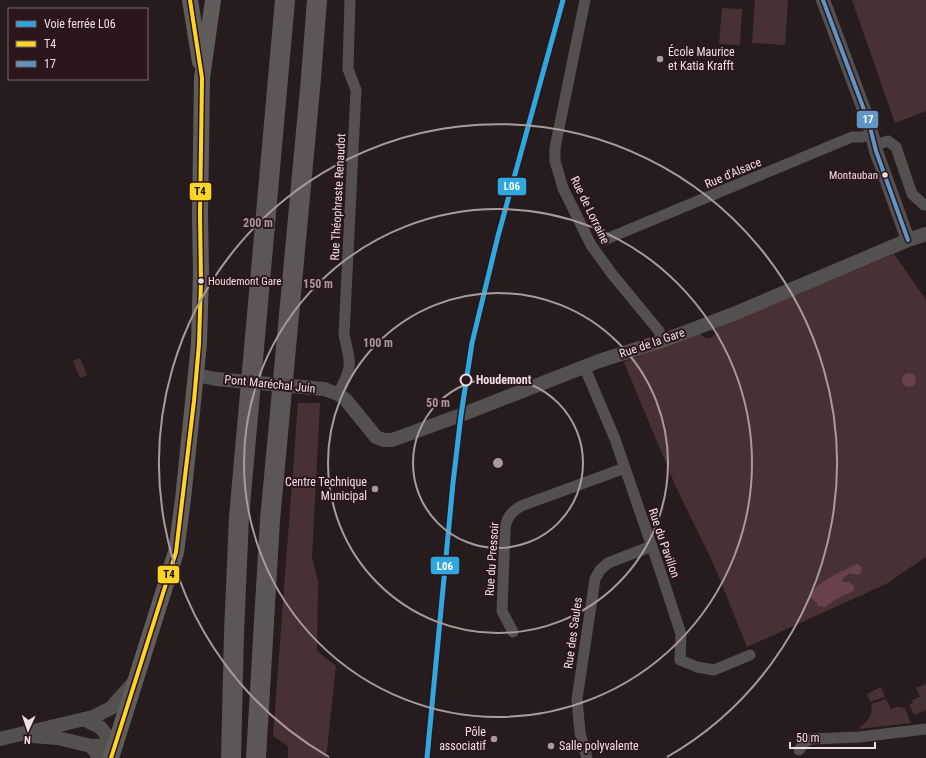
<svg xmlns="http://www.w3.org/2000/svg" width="926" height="758" viewBox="0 0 926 758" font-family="'Roboto Condensed',sans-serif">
  <rect width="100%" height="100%" fill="#261c1e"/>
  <path fill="#483135" d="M755,0h33l-3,45 -33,-2z
    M852,0h74v111l-31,12z
    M722,8l20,1 -2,36 -21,-1z
    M894,254l32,46v257l-40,27 -139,63 -33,-82 -39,-80 -51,-123 76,-29c5,8 13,6 17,-1l-1,-4z
    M80,358l7,17 -7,3 -7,-17z
    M298,403h22l-8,155 6,23 -1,70 19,15 -10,92h-38v-12l-15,-10z
    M926,684v26l-12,5 -5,-11 4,-1 -1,-3 8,-3 -4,-9z
    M881,687l4,10 -15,5 -3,-8z
    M886,699l5,10 8,-3 2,2 3,-1 7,16 -53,6c9,-8 16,-12 13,-25z"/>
  <path fill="#68414b" d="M902 380a7 7 0 1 1 14 0a7 7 0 1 1-14 0Z
    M857,564l5,3 -1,6 -4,2 -7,-2 -6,4 -2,5h7l5,4v5l-18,8 -11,8 -8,-1v-3l-7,-6c2,-13 36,-28 47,-33z"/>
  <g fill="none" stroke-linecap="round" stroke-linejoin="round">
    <path stroke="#545050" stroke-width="11" d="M585,0l-30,148v13l8,27 28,57 21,29 47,57 3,10
      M875,145l13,-4 8,6 16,47 12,11
      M604,240l248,-103h10l11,-3
      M584,366l31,73 46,134 20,61 -1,26 17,7 17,3 36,-15
      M338,394c15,-28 13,-29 6,-59l12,-245 -8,-21 2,-69
      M513,632l-11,-21 3,-81c1,-12 6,-18 16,-24l104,-38
      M799,750l5,-7 7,-4 48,-2 67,-8
      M587,758l-7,-25 -3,-34 18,-120 5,-9 8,-7 44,-17"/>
    <path stroke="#545050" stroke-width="14" d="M823,0l46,123 7,28 32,89
      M196,375l20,4
      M324,389l14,5 8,6 30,37 8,3h8l69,-25 138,-54 63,-20 74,-28 172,-73 18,-6
      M85,720l15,7 15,18
      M32,736l26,2 33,8 24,-1
      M0,739l93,-22 18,-9 24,-27
      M91,746l9,12"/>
    <path stroke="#615c5c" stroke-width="16" d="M190,0l10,62
      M111,758l65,-206 7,-53 16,-155 2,-72 -1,-57 2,-137 11,-78"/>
    <path stroke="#5d5657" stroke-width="20" d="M231,758l3,-125 5,-116 46,-517
      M256,758l14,-238 41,-442 6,-78"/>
    <path stroke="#545050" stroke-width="14" d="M216,379l108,10"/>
    <defs>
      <path id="bus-1" d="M111,758l65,-206 18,-151 5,-57 2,-63 -1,-66 2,-137 -12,-78"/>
      <path id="bus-2" d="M823,0l46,123 7,28 32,89"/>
    </defs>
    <use href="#bus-1" stroke="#2b171b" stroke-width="7"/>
    <use href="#bus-2" stroke="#2b171b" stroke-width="7"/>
    <use href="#bus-1" stroke="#fcd526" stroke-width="4"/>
    <use href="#bus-2" stroke="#5f96c7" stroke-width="4"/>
    <defs>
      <path id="rail-1" d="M427,758l26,-275 8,-68 11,-72 26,-107 65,-236"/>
    </defs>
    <use href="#rail-1" stroke="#2b171b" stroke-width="8"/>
    <use href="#rail-1" stroke="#2ea8de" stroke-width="5"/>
  </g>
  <g fill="none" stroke="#a89b9d" stroke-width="2">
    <circle cx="498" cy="463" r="85"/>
    <circle cx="498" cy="463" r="170"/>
    <circle cx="498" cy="463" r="254"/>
    <path d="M329 757A339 339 0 1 1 667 757"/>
  </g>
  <g fill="#a89b9d" stroke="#2b171b" stroke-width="1.5">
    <circle cx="660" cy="59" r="4"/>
    <circle cx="375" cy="489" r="4"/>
    <circle cx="494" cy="739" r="4"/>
    <circle cx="551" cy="746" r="4"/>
  </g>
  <g fill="#eedfe2" stroke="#2b171b" stroke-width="1.5">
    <circle cx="885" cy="175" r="3.5"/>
    <circle cx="201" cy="281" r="3.5"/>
  </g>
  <circle fill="#2b171b" stroke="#eedfe2" stroke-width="2" cx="466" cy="380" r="5.5"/>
  <g text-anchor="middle" stroke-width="4" stroke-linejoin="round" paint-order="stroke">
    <g font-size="11" fill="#eedfe2" stroke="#2b171b" text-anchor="end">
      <text x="878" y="179">Montauban</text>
      <text x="208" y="285" text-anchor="start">Houdemont Gare</text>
    </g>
    <g font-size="12" fill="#eedfe2" stroke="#2b171b" text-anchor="start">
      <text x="668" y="56">École Maurice<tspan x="668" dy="14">et Katia Krafft</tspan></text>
      <text x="367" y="486" text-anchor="end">Centre Technique<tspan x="367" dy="14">Municipal</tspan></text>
      <text x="486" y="736" text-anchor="end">Pôle<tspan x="486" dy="14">associatif</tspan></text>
      <text x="559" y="750">Salle polyvalente</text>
    </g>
    <g font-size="12" fill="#eedfe2" stroke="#2b171b">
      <text transform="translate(733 173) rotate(-23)" y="4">Rue d'Alsace</text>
      <text transform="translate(338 197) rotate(-87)" y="4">Rue Théophraste Renaudot</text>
      <text transform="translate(590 210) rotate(64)" y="4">Rue de Lorraine</text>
      <text transform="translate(652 343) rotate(-19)" y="4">Rue de la Gare</text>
      <text transform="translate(270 384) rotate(6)" y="4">Pont Maréchal Juin</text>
      <text transform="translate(664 543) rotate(71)" y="4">Rue du Pavillon</text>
      <text transform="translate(492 559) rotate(-86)" y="4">Rue du Pressoir</text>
      <text transform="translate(573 633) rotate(-82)" y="4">Rue des Saules</text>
    </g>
    <g font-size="12" font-weight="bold" fill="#eedfe2" stroke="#2b171b" text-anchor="start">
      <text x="476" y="384">Houdemont</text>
    </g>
  </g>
  <circle cx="498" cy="463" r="6" fill="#a89b9d" stroke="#2b171b" stroke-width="2"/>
  <g font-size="12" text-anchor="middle" font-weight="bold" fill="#a89b9d" stroke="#2b171b" stroke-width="4" stroke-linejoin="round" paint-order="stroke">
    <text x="258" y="227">200 m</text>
    <text x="318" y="288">150 m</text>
    <text x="378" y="347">100 m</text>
    <text x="438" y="407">50 m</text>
  </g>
  <g stroke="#2b171b" stroke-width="1.5">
    <rect x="856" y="110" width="23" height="19" rx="4" fill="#5f96c7"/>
    <rect x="497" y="177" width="30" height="19" rx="4" fill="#2ea8de"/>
    <rect x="189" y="182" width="23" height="19" rx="4" fill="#fcd526"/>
    <rect x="430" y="556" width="30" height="19" rx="4" fill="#2ea8de"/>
    <rect x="157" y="565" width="23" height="19" rx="4" fill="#fcd526"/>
  </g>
  <g font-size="11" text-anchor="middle" font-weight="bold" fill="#fff">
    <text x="868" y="123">17</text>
    <text x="512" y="190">L06</text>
    <text x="445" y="570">L06</text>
  </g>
  <g font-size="11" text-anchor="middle" font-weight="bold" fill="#111">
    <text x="200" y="195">T4</text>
    <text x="169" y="578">T4</text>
  </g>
  <rect x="8" y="8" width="140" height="72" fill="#2b171b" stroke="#79676b"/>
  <rect x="16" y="21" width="20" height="6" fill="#2ea8de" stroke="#79676b"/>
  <text x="44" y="28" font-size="12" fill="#eedfe2">Voie ferrée L06</text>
  <rect x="16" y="41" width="20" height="6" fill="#fcd526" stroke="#79676b"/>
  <text x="44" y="48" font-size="12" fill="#eedfe2">T4</text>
  <rect x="16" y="61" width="20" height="6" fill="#5f96c7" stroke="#79676b"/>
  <text x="44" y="68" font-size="12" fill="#eedfe2">17</text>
  <g transform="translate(28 730) rotate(183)" stroke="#2b171b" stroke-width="3" paint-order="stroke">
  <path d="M0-3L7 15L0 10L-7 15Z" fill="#eedfe2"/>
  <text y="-6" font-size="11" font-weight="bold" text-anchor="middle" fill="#eedfe2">N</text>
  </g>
  <path d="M790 742v6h85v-6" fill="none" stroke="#eedfe2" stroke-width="2"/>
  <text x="796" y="742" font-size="12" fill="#eedfe2" stroke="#2b171b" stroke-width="3" paint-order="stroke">50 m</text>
</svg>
